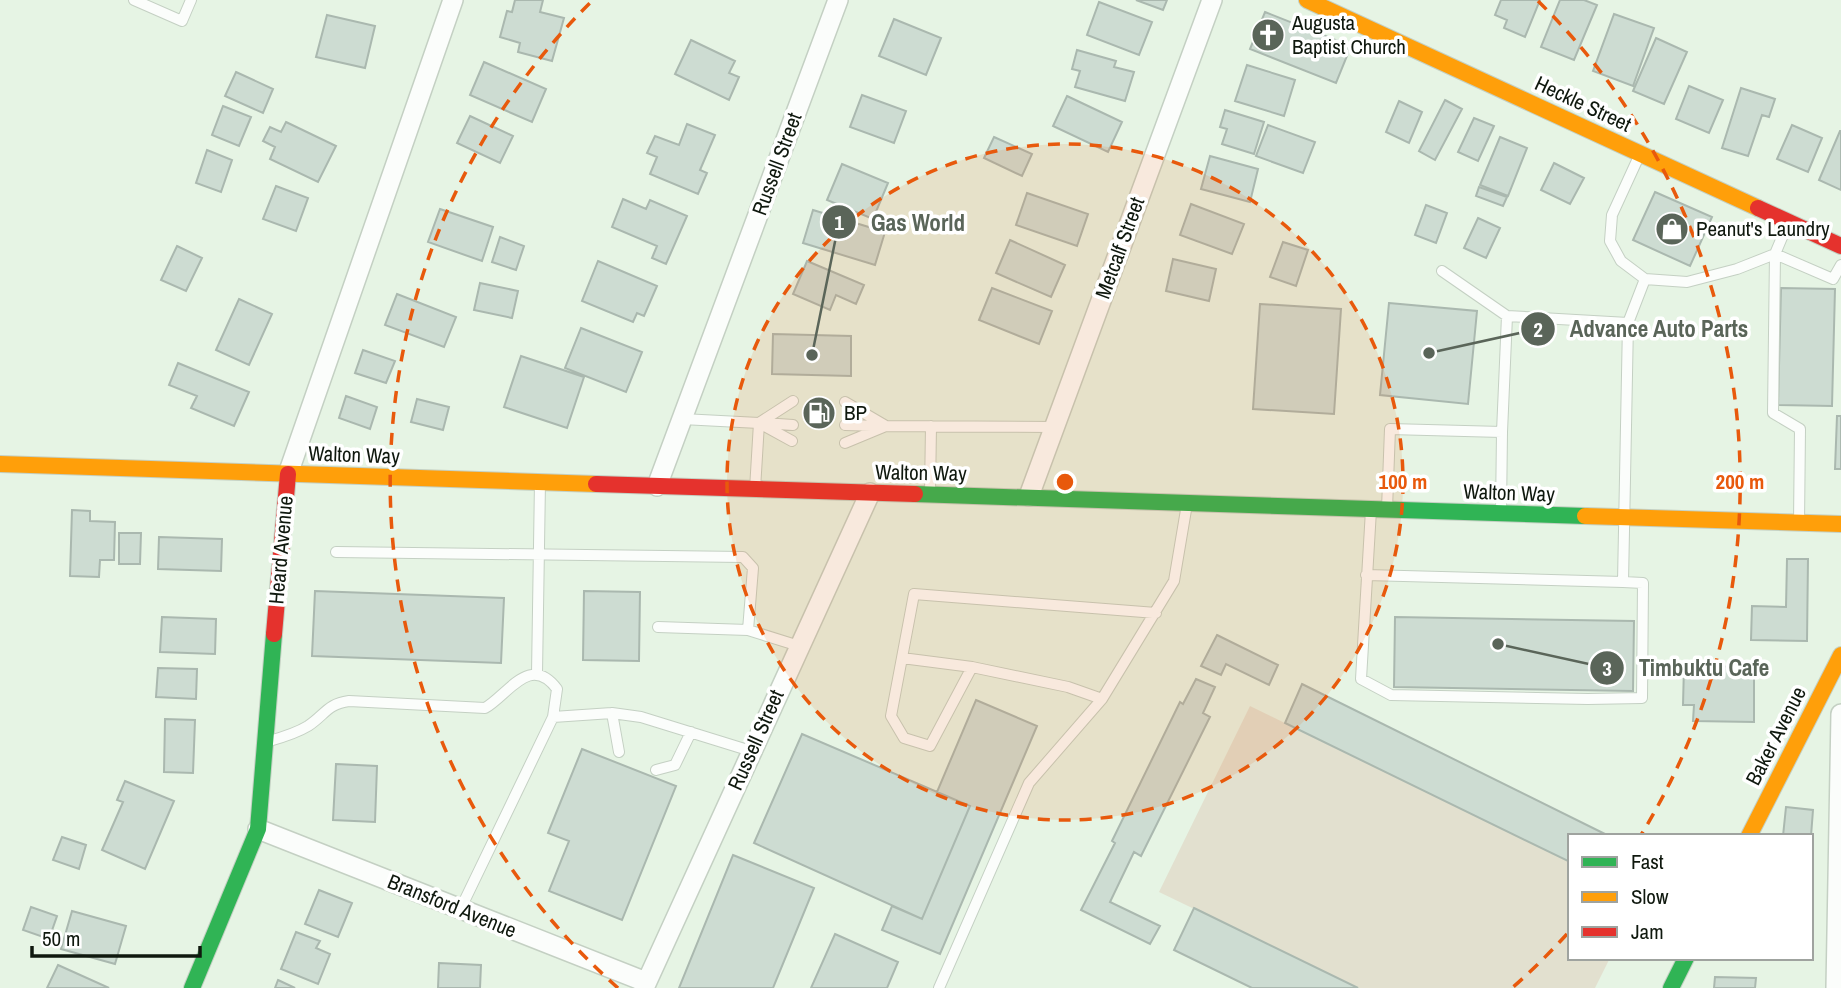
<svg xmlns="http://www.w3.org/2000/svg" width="1841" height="988" viewBox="0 0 1841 988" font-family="'Archivo Narrow',sans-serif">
  <rect width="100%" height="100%" fill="#e6f4e4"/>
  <path fill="#e2e0cf" d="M1250,706l320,156v96h40l-15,30h-237l-199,-96z"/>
  <path fill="#cddcd2" stroke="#aab8af" stroke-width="2" d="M515,0h28l-3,12 24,6 -12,43 -34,-9 2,-9 -20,-6 7,-26 5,1z
    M1136,0h31l-4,10z
    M1501,0h39l-15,37 -21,-9 3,-8 -12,-5z
    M1560,0h24l13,5 -23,55 -33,-13z
    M1099,2l53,20 -13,33 -52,-20z
    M1265,12l86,34 -15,37 -86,-34z
    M1614,14l40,14 -21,58 -40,-15z
    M327,15l48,11 -10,42 -49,-11z
    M894,19l47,19 -15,37 -47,-19z
    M1656,38l31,14 -23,52 -31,-13z
    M691,40l44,21 -6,12 10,4 -10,23 -54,-26z
    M1077,50l39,11 -2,6 20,5 -9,29 -50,-14 5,-16 -8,-2z
    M484,62l62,27 -14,33 -62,-27z
    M1247,65l48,15 -11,36 -49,-15z
    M236,72l37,17 -10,24 -38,-17z
    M1689,86l34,14 -14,33 -33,-14z
    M1741,88l34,11 -6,18 -7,-2 -14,41 -26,-8z
    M862,95l44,16 -12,32 -44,-16z
    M1067,96l55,26 -14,30 -55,-26z
    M1445,100l17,9 -27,51 -16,-9z
    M1399,101l23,11 -13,31 -23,-11z
    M223,106l28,11 -12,29 -27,-11z
    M1225,110l39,12 -10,32 -32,-10 5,-15 -7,-2z
    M470,116l43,20 -13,27 -43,-20z
    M1474,118l20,8 -16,35 -20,-9z
    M286,122l50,24 -18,36 -48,-23 5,-12 -12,-6 7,-14 11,5z
    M687,124l28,11 -15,35 7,3 -9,21 -48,-20 7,-17 -10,-4 8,-17 24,9z
    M1268,125l47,17 -12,31 -47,-17z
    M1792,125l30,13 -14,34 -31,-13z
    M1840,131h1v59l-22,-10z
    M994,137l38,17 -10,22 -38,-18z
    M1500,137l27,11 -19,48 -28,-11z
    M207,150l25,10 -11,32 -25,-9z
    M1210,156l48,13 -8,33 -49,-13z
    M1554,163l30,15 -14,26 -29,-14z
    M842,164l46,19 -15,36 -46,-19z
    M276,186l32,12 -12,33 -33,-12z
    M1479,187l28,10 -4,9 -27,-10z
    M1655,192l57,25 -22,49 -57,-26z
    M1027,193l61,21 -11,32 -61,-21z
    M623,199l23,10 4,-9 37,16 -21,48 -14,-6 5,-12 -45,-19z
    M1191,204l53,20 -12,30 -52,-19z
    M1426,205l21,8 -11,30 -21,-8z
    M440,209l53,18 -11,34 -54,-19z
    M813,210l72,22 -10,33 -72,-22z
    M1478,218l22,10 -14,30 -22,-10z
    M500,237l24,9 -8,24 -24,-8z
    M1010,240l55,25 -14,32 -55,-24z
    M1283,242l25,8 -12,36 -26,-9z
    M177,246l25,12 -16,33 -25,-11z
    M1173,259l43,10 -7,32 -43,-10z
    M598,261l59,25 -13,30 -7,-3 -4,9 -51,-21z
    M807,261l57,24 -8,19 -20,-9 -6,15 -37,-16z
    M480,283l38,8 -6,27 -38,-8z
    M992,288l60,23 -13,33 -60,-24z
    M1781,288l54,1 -3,117 -54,-1z
    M397,294l59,23 -12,30 -59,-22z
    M239,299l33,15 -23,51 -33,-15z
    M1389,303l88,8 -9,93 -88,-9z
    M1260,304l81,5 -7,105 -81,-5z
    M581,328l61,24 -16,40 -61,-24z
    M773,334l78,2v40l-79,-2z
    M363,350l32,11 -9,22 -31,-10z
    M521,356l63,21 -17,51 -63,-21z
    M178,363l71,29 -15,34 -43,-18 6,-12 -28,-11z
    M346,396l31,11 -7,22 -31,-11z
    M417,399l32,8 -6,23 -32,-8z
    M1837,416h4v53h-6z
    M72,510l18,1v10l25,1 -1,38h-14l-1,17 -29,-1z
    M119,533h22l-1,31h-21z
    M159,537l63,2 -1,32 -63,-2z
    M1787,559h21l-1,82 -56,-1 1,-34 34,1z
    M315,591l189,7 -3,65 -189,-7z
    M584,591l56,1 -1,69 -56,-1z
    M162,617l54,2 -1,35 -55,-2z
    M1395,617l239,4 -1,70 -239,-4z
    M1217,635l61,30 -9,20 -43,-21 -5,11 -20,-9z
    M1684,666l70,1v55l-61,-1 1,-16h-11z
    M158,668l39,1 -1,30 -40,-2z
    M1196,679l19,8 -12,26 7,4 -69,139 -7,-4 -24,50 50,24 -10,18 -69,-34 34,-67 -3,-2 68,-139 3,2z
    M1302,684l307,152h-39v26l-285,-139z
    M976,700l61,26 -97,228 -58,-24 10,-24 30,13 48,-113 -33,-14z
    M165,719l30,1 -2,53 -29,-1z
    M802,734l168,72 -48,113 -168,-76z
    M582,749l94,37 -54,134 -73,-29 20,-50 -21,-8z
    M336,764l41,2 -2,56 -42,-2z
    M125,781l49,20 -29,68 -43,-19 21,-48 -6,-2z
    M1786,807l27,3 -2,26h-28z
    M62,837l24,8 -7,24 -26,-9z
    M733,855l81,33 -41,100h-94z
    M319,890l33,13 -14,34 -33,-13z
    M31,907l26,9 -8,23 -26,-9z
    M1194,908l164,80h-106l-78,-38z
    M72,911l54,15 -11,38 -54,-15z
    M296,932l24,9 -4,7 14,6 -12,30 -37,-15z
    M835,934l63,28 -11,26h-76z
    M439,963l42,2 -1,23h-42z
    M58,965l51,23h-62z
    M1715,977l41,1 -1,10h-41z
    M278,980l17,8h-20z"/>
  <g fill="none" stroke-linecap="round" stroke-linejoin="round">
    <defs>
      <path id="lane" d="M134,0l48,21 9,-21
        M1640,154l-28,61 -2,26 11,20 24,18 42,3 50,-13 38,-15 13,-31
        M1442,271l65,45 121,7
        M845,402l41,24 168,1
        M682,419l77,4 34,-22
        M759,423l33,18
        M763,423l30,2
        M845,425l35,1
        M1502,432l5,-116
        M845,443l41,-17
        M755,489l4,-66
        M930,492l1,-66
        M1387,509l3,-80 112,3 -1,80
        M1371,510l-10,169 30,16 197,4 54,-1 1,-115 -20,-1 5,-259 17,-44
        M1799,523l1,-94 -27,-16 2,-159 58,25 8,-14
        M336,552l407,5 10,11 -5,62 -90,-3
        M1366,575l257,7
        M748,630l51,16
        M902,658l70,9
        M537,674l3,-192
        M1102,699l-34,-12 -96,-20 -42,79 -26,-8 -13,-22 23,-122 242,19
        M612,713l7,39
        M266,742c14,-4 29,-8 42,-16 17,-11 19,-22 41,-25l136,7c23,-13 45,-55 72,-19l-4,28 59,-4 29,4 110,34
        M656,770l19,-5 16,-33
        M460,910l93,-193
        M939,988l90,-205 73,-84 72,-118 13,-77"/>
      <path id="street" d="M288,474l165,-474
        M657,486l181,-486
        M1029,496l183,-496
        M258,829l388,153
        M644,988l226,-495
        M1836,988l5,-274"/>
      <path id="fast" d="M915,494l670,22
        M192,988l66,-159 16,-195
        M1671,988l15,-30"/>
      <path id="slow" d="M1307,0l451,208
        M0,464l596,20
        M1585,516l256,8
        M1749,836l92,-181"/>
      <path id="jam" d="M1758,208l83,38
        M596,484l319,10
        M274,634l14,-160"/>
    </defs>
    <use href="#lane" stroke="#c4d0c3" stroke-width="12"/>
    <use href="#street" stroke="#c4d0c3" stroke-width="22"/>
    <use href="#fast" stroke="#c4d0c3" stroke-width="18"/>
    <use href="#slow" stroke="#c4d0c3" stroke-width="18"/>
    <use href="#jam" stroke="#c4d0c3" stroke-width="18"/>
    <use href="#lane" stroke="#fbfdfb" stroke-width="10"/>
    <use href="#street" stroke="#fbfdfb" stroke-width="19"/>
    <use href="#fast" stroke="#30b455" stroke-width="16"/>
    <use href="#slow" stroke="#ff9f0a" stroke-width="16"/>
    <use href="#jam" stroke="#e5322d" stroke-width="16"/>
  </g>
  <circle cx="1065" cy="482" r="338" fill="#e8590c" fill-opacity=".12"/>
  <g fill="none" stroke="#e8590c" stroke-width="3.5" stroke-dasharray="12 9">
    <circle cx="1065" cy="482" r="338"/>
    <path d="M1567 934A675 675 0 0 1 1512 988M618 988A675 675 0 0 1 592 1M1538 1A675 675 0 0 1 1641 835"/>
  </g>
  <defs>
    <symbol id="church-disc" viewBox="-11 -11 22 22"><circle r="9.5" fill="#5a6559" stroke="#fff"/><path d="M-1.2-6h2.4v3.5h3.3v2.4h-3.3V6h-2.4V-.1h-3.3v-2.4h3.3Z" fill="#fff"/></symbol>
    <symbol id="shop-disc" viewBox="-11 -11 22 22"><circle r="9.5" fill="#5a6559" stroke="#fff"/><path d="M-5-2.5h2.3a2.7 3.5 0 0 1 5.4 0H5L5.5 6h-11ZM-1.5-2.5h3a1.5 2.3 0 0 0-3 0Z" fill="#fff"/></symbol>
    <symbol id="fuel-disc" viewBox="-11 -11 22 22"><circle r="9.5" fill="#5a6559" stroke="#fff"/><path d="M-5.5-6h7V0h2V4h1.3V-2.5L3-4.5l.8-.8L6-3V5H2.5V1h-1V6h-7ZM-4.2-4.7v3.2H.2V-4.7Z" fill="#fff"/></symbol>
  </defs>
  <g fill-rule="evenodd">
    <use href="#church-disc" x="1249" y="16" width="38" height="38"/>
    <use href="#shop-disc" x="1653" y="210" width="38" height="38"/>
    <use href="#fuel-disc" x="800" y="394" width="38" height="38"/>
  </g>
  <g text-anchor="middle" stroke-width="7" stroke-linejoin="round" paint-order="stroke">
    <g font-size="21" fill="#0f180e" stroke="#fff" text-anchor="start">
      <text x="1292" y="30">Augusta<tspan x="1292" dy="24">Baptist Church</tspan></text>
      <text x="1696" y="236">Peanut's Laundry</text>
      <text x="844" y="420">BP</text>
    </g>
    <g font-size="21" fill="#0f180e" stroke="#fff">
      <text transform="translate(1583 104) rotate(25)" y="7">Heckle Street</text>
      <text transform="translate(777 164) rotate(-70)" y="7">Russell Street</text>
      <text transform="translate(1120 248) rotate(-70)" y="7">Metcalf Street</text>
      <text transform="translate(354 455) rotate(2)" y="7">Walton Way</text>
      <text transform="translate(921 473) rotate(1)" y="7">Walton Way</text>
      <text transform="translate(1509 493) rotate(2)" y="7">Walton Way</text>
      <text transform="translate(281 550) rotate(-85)" y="7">Heard Avenue</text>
      <text transform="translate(1776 736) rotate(-63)" y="7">Baker Avenue</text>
      <text transform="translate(756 740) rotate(-66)" y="7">Russell Street</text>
      <text transform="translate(452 906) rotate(22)" y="7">Bransford Avenue</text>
    </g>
  </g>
  <circle cx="1065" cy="482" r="10" fill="#e8590c" stroke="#fff" stroke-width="3.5"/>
  <g font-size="21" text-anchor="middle" font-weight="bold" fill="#e8590c" stroke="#fff" stroke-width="7" stroke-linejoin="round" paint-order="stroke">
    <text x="1403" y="489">100 m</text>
    <text x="1740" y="489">200 m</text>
  </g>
  <path fill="none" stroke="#5a6559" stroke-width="2.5" d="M812 355L839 222M1429 353L1538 329M1498 644L1607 668"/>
  <g fill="#5a6559" stroke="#fff" stroke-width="2.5">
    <circle cx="812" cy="355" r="7"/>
    <circle cx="1429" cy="353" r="7"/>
    <circle cx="1498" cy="644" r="7"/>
    <circle cx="839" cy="222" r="18"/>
    <circle cx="1538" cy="329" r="18"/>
    <circle cx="1607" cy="668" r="18"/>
  </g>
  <g font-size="21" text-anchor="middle" font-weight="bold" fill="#fff">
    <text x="839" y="230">1</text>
    <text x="1538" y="337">2</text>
    <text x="1607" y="676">3</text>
  </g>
  <g font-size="23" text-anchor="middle" font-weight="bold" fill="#5a6559" stroke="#fff" stroke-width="7" stroke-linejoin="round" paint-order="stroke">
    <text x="918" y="231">Gas World</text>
    <text x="1659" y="337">Advance Auto Parts</text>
    <text x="1704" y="676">Timbuktu Cafe</text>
  </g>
  <rect x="1568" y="834" width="245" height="126" fill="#ffffff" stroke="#9fa39f" stroke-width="2"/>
  <rect x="1582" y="857" width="35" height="10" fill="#30b455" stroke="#9fa39f" stroke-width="2"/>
  <text x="1631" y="869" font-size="21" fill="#0f180e">Fast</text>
  <rect x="1582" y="892" width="35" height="10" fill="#ff9f0a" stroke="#9fa39f" stroke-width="2"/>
  <text x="1631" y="904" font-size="21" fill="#0f180e">Slow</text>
  <rect x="1582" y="927" width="35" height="10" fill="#e5322d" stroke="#9fa39f" stroke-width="2"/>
  <text x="1631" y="939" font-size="21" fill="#0f180e">Jam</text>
  <path d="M32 946v10h168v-10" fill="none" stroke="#0f180e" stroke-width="3.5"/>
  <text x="42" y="946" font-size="21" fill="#0f180e" stroke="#ffffff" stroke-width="5" paint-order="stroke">50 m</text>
</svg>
